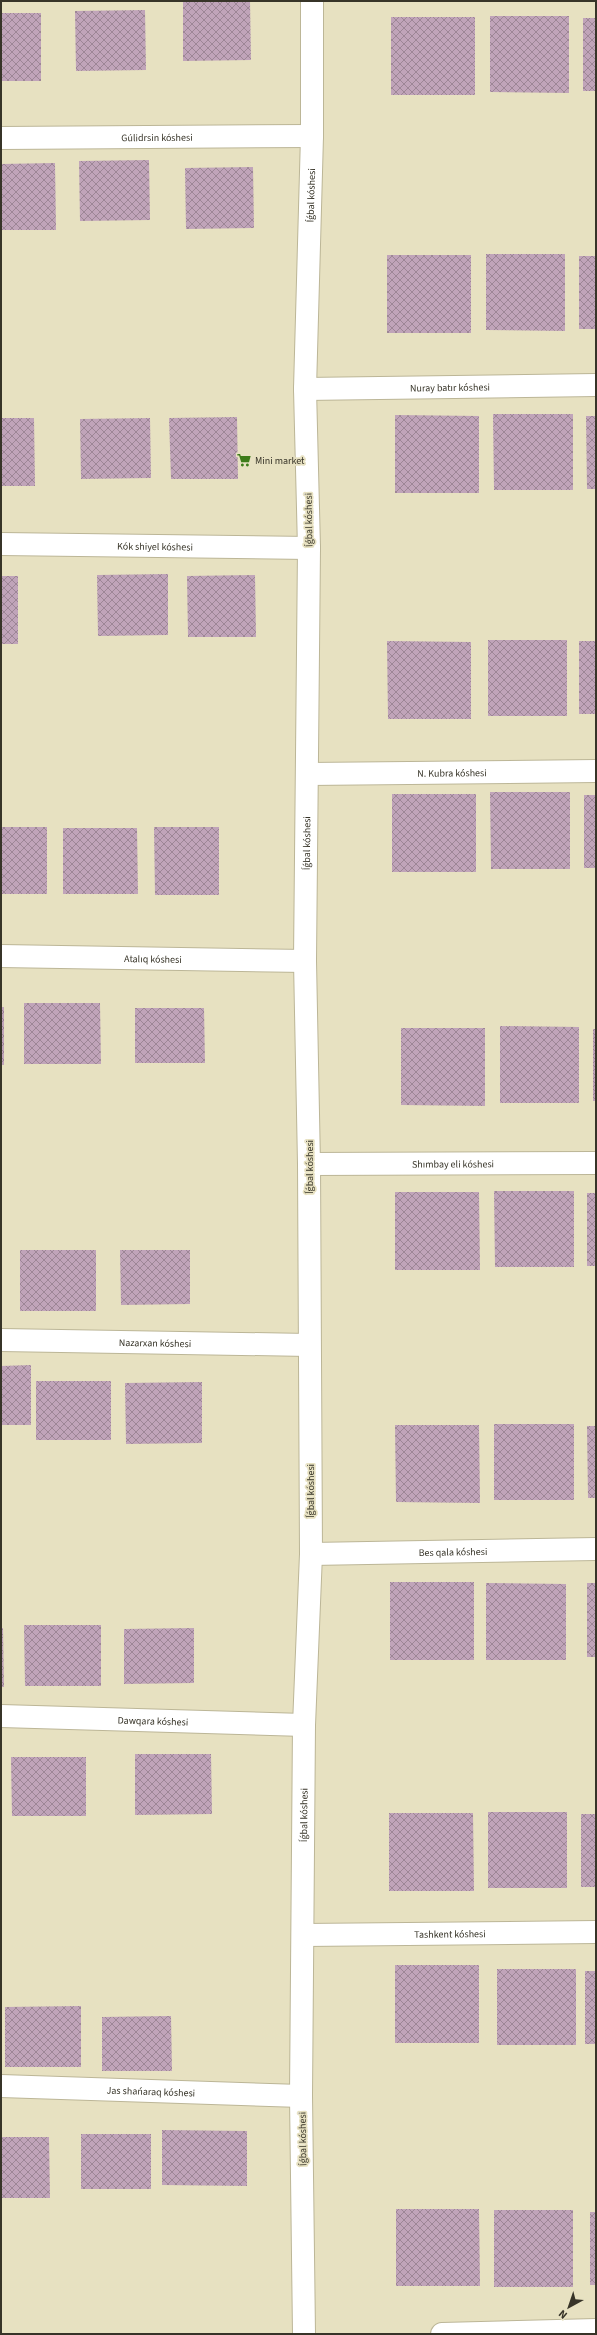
<svg xmlns="http://www.w3.org/2000/svg" width="597" height="2335" viewBox="0 0 597 2335" font-family="'Source Sans 3',sans-serif">
  <defs>
    <pattern id="building-cross-hatch" width="8" height="8" patternUnits="userSpaceOnUse"><rect width="8" height="8" fill="#c0a4b9"/><path d="M0 0l8 8M0 8l8-8" fill="none" stroke="#9d8696"/></pattern>
  </defs>
  <rect width="100%" height="100%" fill="#e7e1c1"/>
  <path fill="url(#building-cross-hatch)" d="M183,1h67l1,59 -68,1z
    M145,10l1,60 -70,1 -1,-60z
    M1,13h40v68h-40z
    M490,16h79v77l-79,-1z
    M391,17h84v78h-84z
    M583,18h13v73h-13z
    M149,160l1,60 -70,1 -1,-60z
    M55,163l1,67h-55v-66z
    M253,167l1,61 -68,1 -1,-61z
    M486,254h79v77l-79,-1z
    M387,255h84v78h-84z
    M579,256h17v73h-17z
    M493,414h80v76h-79z
    M395,415l84,1v77h-84z
    M586,416h10v73h-9z
    M237,417l1,62h-67l-2,-61z
    M1,418h33l1,68h-34z
    M150,418l1,60 -70,1 -1,-60z
    M168,574v61l-70,1 -1,-61z
    M255,575l1,62h-68l-1,-61z
    M1,576h17v68h-17z
    M488,640h79v76h-79z
    M387,641l84,1v77h-83z
    M579,641h17v73h-17z
    M490,792h80v77h-79z
    M392,794h84v78h-84z
    M584,795h12v73h-12z
    M1,827h46v67h-46z
    M154,827h65v68h-64z
    M63,828h74l1,66h-75z
    M24,1003h76l1,61h-77z
    M1,1007h3v58h-3z
    M135,1008h69l1,55h-70z
    M500,1026l79,1v76h-79z
    M401,1028h84v78l-84,-1z
    M593,1029h3v72h-3z
    M494,1191h80v76h-79z
    M395,1192h84l1,78h-85z
    M587,1193h9v73h-9z
    M20,1250h76v61h-76z
    M120,1250h70v54l-69,1z
    M31,1365v60h-30v-59z
    M36,1381h75v59h-75z
    M202,1382v61l-76,1 -1,-61z
    M494,1424h80v76h-80z
    M395,1425h84l1,78 -84,-1z
    M587,1426h9v72h-8z
    M390,1582h84v78h-84z
    M486,1583l80,1v76h-80z
    M587,1583h9v74h-9z
    M24,1625h77v61h-76z
    M1,1628h2l1,59h-3z
    M194,1628v55l-70,1v-55z
    M135,1754h76l1,60 -77,1z
    M11,1757h75v59h-74z
    M488,1812h79v76h-79z
    M389,1813h84l1,78h-85z
    M581,1814h15v73h-15z
    M395,1965h84v78h-84z
    M497,1969h79v76h-79z
    M585,1971h11v73h-11z
    M81,2006v61h-76v-60z
    M171,2016l1,55h-70v-54z
    M162,2130l85,1v55l-85,-1z
    M81,2134h70v55h-70z
    M1,2137h48l1,61h-49z
    M396,2209h83l1,77h-84z
    M494,2210h79v77h-79z
    M590,2212h6v73h-6z"/>
  <g fill="none" stroke-linecap="round" stroke-linejoin="round">
    <defs>
      <g id="minor">
        <path id="s1" d="M1,138l311,-2"/>
        <path id="s2" d="M305,389l291,-4"/>
        <path id="s3" d="M1,544l308,4"/>
        <path id="s4" d="M308,774l288,-3"/>
        <path id="s5" d="M1,956l304,5"/>
        <path id="s6" d="M309,1164l287,-1"/>
        <path id="s7" d="M1,1340l308,5"/>
        <path id="s8" d="M311,1554l285,-5"/>
        <path id="s9" d="M1,1716l303,9"/>
        <path id="s10" d="M304,1935l292,-3"/>
        <path id="s11" d="M1,2086l300,10"/>
        <path id="s12" d="M304,2334l-3,-238 3,-371 7,-171 -2,-390 -4,-203 4,-413 -4,-159 7,-253v-135"/>
        <path d="M442,2334l154,-4"/>
      </g>
    </defs>
    <use href="#minor" stroke="#bcb697" stroke-width="24"/>
    <use href="#minor" stroke="#fff" stroke-width="22"/>
  </g>
  <defs>
    <symbol id="supermarket-bare" viewBox="-9 -9 18 18"><path d="M-6-5.5h2.5l.6 2H6L4.5 2H-2.5L-4.4-4H-6ZM-1.5 3.2a1.3 1.3 0 1 0 .1 0ZM3 3.2a1.3 1.3 0 1 0 .1 0Z" fill="#3e7c1a" stroke="#e7e1c1" stroke-width="2.5" paint-order="stroke"/></symbol>
  </defs>
  <g fill-rule="evenodd">
    <use href="#supermarket-bare" x="234" y="450" width="20" height="20"/>
  </g>
  <g text-anchor="middle" stroke-width="3.5" stroke-linejoin="round" paint-order="stroke">
    <g font-size="10" fill="#373428" stroke="#e7e1c1">
      <text dy="4" stroke="none"><textPath href="#s1" startOffset="156">Gúlidrsin kóshesi</textPath></text>
      <text dy="4" stroke="none"><textPath href="#s12" startOffset="2139">Íǵbal kóshesi</textPath></text>
      <text dy="4" stroke="none"><textPath href="#s2" startOffset="145">Nuray batır kóshesi</textPath></text>
      <text transform="translate(308 520) rotate(-91)" y="4">Íǵbal kóshesi</text>
      <text dy="4" stroke="none"><textPath href="#s3" startOffset="154">Kók shiyel kóshesi</textPath></text>
      <text dy="4" stroke="none"><textPath href="#s4" startOffset="144">N. Kubra kóshesi</textPath></text>
      <text dy="4" stroke="none"><textPath href="#s12" startOffset="1491">Íǵbal kóshesi</textPath></text>
      <text dy="4" stroke="none"><textPath href="#s5" startOffset="152">Atalıq kóshesi</textPath></text>
      <text dy="4" stroke="none"><textPath href="#s6" startOffset="144">Shımbay eli kóshesi</textPath></text>
      <text transform="translate(309 1167) rotate(-90)" y="4">Íǵbal kóshesi</text>
      <text dy="4" stroke="none"><textPath href="#s7" startOffset="154">Nazarxan kóshesi</textPath></text>
      <text transform="translate(310 1491) rotate(-90)" y="4">Íǵbal kóshesi</text>
      <text dy="4" stroke="none"><textPath href="#s8" startOffset="142">Bes qala kóshesi</textPath></text>
      <text dy="4" stroke="none"><textPath href="#s9" startOffset="152">Dawqara kóshesi</textPath></text>
      <text dy="4" stroke="none"><textPath href="#s12" startOffset="519">Íǵbal kóshesi</textPath></text>
      <text dy="4" stroke="none"><textPath href="#s10" startOffset="146">Tashkent kóshesi</textPath></text>
      <text dy="4" stroke="none"><textPath href="#s11" startOffset="150">Jas shańaraq kóshesi</textPath></text>
      <text transform="translate(302 2139) rotate(-91)" y="4">Íǵbal kóshesi</text>
    </g>
    <g font-size="10" fill="#373428" stroke="#e7e1c1" text-anchor="start">
      <text x="255" y="464">Mini market</text>
    </g>
  </g>
  <rect width="597" height="2335" fill="none" stroke="#373428" stroke-width="4"/>
  <g transform="translate(569 2307) rotate(220)" stroke="#e7e1c1" stroke-width="3" paint-order="stroke">
  <path d="M0-3L7 15L0 10L-7 15Z" fill="#373428"/>
  <text y="-6" font-size="11" font-weight="bold" text-anchor="middle" fill="#373428">N</text>
  </g>
</svg>
